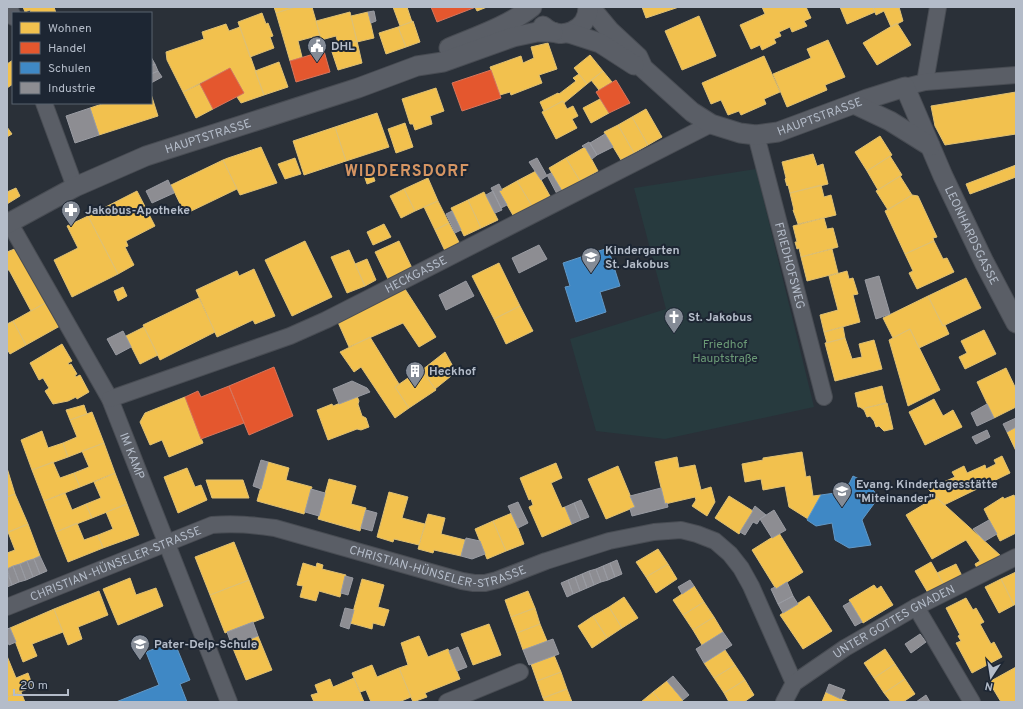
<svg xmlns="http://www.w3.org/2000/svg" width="1023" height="709" viewBox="0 0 1023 709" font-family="Overpass,sans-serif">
  <rect width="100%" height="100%" fill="#2a3038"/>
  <path fill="#273a3e" d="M756,169l58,238 -149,32 -69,-8 -26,-92 96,-30 -32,-121z"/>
  <path fill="#f2c14e" stroke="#dfc073" d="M23,7h31l2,6h-25l-1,-3 -5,2z
    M274,7h21l-19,6z
    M295,7h17l8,28 -22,6 4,16 -12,4 -14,-48z
    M393,7h14l5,15 -12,4z
    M475,7h12l-10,4z
    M642,7h37l-33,11z
    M762,7h44l5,11 -7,3 3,5 -15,6 -2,-5 -11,5 2,4 -7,3 2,4 -14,7 -2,-5 -9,4 -11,-24 25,-11z
    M840,7h33l2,5 -28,12z
    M873,7h26l4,14 -12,6 -7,-16 -8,4z
    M350,12l7,29 -18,6 -3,-11 -15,4 -5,-19z
    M368,12l6,26 -17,4 -6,-26z
    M262,13l4,11 2,-1 5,13 -3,1 4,11 -24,9 -12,-35z
    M699,16l17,40 -34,14 -17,-39z
    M413,21l7,21 -14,5 -8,-20z
    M897,23l14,22 -34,20 -14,-22z
    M226,24l3,7 11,-4 24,68 -23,8 -4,-6 7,-4 -14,-25 -47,24 -16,-32 -1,-8 38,-13 -2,-7z
    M398,27l8,20 -20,7 -7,-21z
    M828,40l17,37 -20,8 2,5 -40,17 -14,-33 38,-16 -4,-9z
    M357,41l5,22 -24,7 -7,-21z
    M548,43l9,26 -18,6 3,8 -31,12 -1,-3 -10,3 -10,-28 31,-11 2,7 11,-5 -3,-11z
    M590,55l13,16 -16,13 -13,-16z
    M764,56l16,36 -16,7 2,5 -25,11 -2,-4 -11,4 -7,-15 -10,4 -9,-21z
    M13,60v24l-6,4v-24z
    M279,62l9,25 -24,8 -9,-24z
    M603,71l9,11 -13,8 -8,-10z
    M579,74l8,10 -23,19 -1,-2 -19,10 -4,-9 18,-9 1,1 17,-13 -3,-3z
    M200,84l13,25 -17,9 -13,-26z
    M436,88l8,23 -14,5 2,8 -17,6 -2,-6h-3l-8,-25z
    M1016,92v42l-71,11 -10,-19 -4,-20z
    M151,94l7,22 -59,19 -9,-27 15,-5h46z
    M600,99l9,14 -18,10 -8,-15z
    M563,101l4,8 6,-3 5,10 -6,3 5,9 -21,11 -14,-27z
    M646,109l16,28 -14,8 -16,-28z
    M377,113l12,34 -43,14 -11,-34z
    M632,117l16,28 -14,8 -16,-28z
    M405,123l8,24 -17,6 -8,-24z
    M618,125l16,28 -13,7 -17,-28z
    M7,127l5,7 -5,3z
    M335,127l11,34 -42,14 -11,-34z
    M880,136l12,19 -25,16 -12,-19z
    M261,147l16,36 -37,12 -17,-35 5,-2z
    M585,147l13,24 -18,10 -14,-23z
    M813,154l4,12 6,-2 5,20 -38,9 -2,-8 -1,1 -2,-7 1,-1 -4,-16z
    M890,156l12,19 -24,15 -11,-19z
    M295,158l6,16 -16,5 -7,-15z
    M566,158l14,23 -18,10 -13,-23z
    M223,160l14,29 -52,25 -14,-29z
    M1016,165v12l-46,17 -4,-10z
    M536,171l14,25 -18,10 -15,-25z
    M372,172l3,9 -8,3 -3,-9z
    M900,176l12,19 -24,15 -12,-19z
    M428,178l10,23 -23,10 -11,-22z
    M517,181l15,25 -18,11 -15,-26z
    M821,185l3,12 7,-2 5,20 -38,9 -5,-14h1l-4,-17z
    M16,188l4,8 -13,8v-12z
    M404,189l11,22 -14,7 -11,-22z
    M137,191l18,35 -29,15 2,5 -3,1 9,18 -16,9 -30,-58z
    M484,192l14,28 -17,8 -13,-28z
    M912,195l6,1 19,41 -4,1 1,3 -29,13 -20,-43z
    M468,200l13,28 -17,8 -13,-28z
    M438,201l11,22 -14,7 -11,-23z
    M88,216l30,58 -46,23 -18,-37 24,-12 -11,-22z
    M824,218l3,11 6,-1 5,19 -37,10 -2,-9 -2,1 -2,-7h2l-4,-16z
    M449,223l12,23 -15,7 -11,-23z
    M384,224l7,13 -18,8 -6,-13z
    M305,241l27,56 -40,19 -27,-56z
    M399,241l13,27 -24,11 -13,-27z
    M934,241l9,18 4,-1 7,14 -37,17 -8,-16 4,-2 -8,-17z
    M17,248l30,54 -16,9 -22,-41h-2v-18z
    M832,249l6,24 -31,8 -6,-24z
    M349,250l16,36 -18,7 -16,-36z
    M367,259l9,21 -11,6 -10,-22z
    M499,263l21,43 -26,13 -22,-43z
    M254,269l21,47 -20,8 -2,-4 -36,17 -21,-47 41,-19 2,5z
    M847,271l2,8 4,-1 5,16 -5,1 7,27 -36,10 -4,-17 18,-5 -9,-34z
    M966,278l15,30 -38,18 -15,-30z
    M123,287l4,9 -9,5 -4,-10z
    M405,289l31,48 -17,10 -16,-24 -54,24 -12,-27z
    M928,296l15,30 2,-1 4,9 -30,14 -9,-19 -17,9 -10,-20z
    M199,298l16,34 -55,28 -17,-35z
    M47,302l13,24 -34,19 -13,-24z
    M520,306l13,25 -27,13 -12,-25z
    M13,321l13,24 -16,9 -3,-5v-25z
    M144,327l14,28 -18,9 -14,-28z
    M843,327l2,11 -18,5 -3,-11z
    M910,329l30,61 -32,16 -19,-66z
    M984,330l12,24 -31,15 -6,-12 8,-4 -6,-12z
    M370,337l29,47 -4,3 14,21 -14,10 -34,-51 -7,5 -14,-20z
    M845,338l7,21 10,-2 -3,-13 15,-4 8,29 -47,12 -10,-38z
    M62,344l10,17 -4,2 1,2 2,-1 6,10 -2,1 1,2 4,-2 9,17 -12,7 -1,-2 -8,4 -15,3 -8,-13 4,-3 -6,-10 -4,2 -9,-17z
    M445,352l11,20 -21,17 -13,-19z
    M1006,368l10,21v18l-22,11 -17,-36z
    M421,369l15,21 -27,18 -14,-21z
    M882,386l4,17 -21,5 -1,2 -4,-3h-2l-3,-14z
    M357,396l2,5 -1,3 4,12 4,2 3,9 -8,3 -4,-1 -29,11 -11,-30 15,-6 1,2z
    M185,397l18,46 -34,14 -7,-17 -12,5 -10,-23 5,-9z
    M934,399l9,17 10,-6 9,17 -37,18 -16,-33z
    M887,403l6,26 -9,2 -5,-5 -3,1 -2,-6 -4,-5 -3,1 -2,-5 -1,-2 1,-2z
    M84,405l3,9 -17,6 -4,-10z
    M92,412l12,31 -36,14 -5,-14 14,-6 -7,-17z
    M1016,427v24l-9,-19z
    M42,431l6,17 15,-5 5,14 -36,13 -11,-30z
    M104,443l11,30 -35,14 -6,-14 15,-6 -7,-16z
    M802,452l4,25 4,-1 3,20 8,-1 -13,24 -19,-12 -4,-21 -22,4 -2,-11 -16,3 -3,-18 21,-4v-2z
    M1002,456l8,17 -66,32 -16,-16 27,-12 -3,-5 12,-6 3,7 18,-8 1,4 10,-5 -2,-4z
    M677,457l2,11 16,-3 6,25 10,-3 4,15 -8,14 -15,-10 4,-6 -1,-3 -30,7 -10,-42z
    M53,462l7,16 14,-5 6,14 -36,14 -12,-31z
    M268,462l21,6 -3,12 26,7 -8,27 -47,-13z
    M556,463l6,15 -11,5 11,25 3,-1 7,17 -30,13 -13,-30 4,-2 -2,-6 -2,1 -9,-22z
    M618,466l17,41 -29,12 -18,-40z
    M7,468l8,26 -8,3z
    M187,468l8,19 6,-2 6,15 -29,13 -14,-36z
    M115,473l12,31 -35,14 -6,-14 15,-6 -7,-16z
    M329,479l27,7 -5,18 15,4 -6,23 -42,-12z
    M206,480h37l6,18h-37z
    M389,492l19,5 -6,21 23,6 -6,21 -25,-6 -1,3 -16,-5z
    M65,493l7,17 14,-6 6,14 -36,14 -12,-31z
    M15,494l13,30 -21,9v-36z
    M1014,495l2,4v34l-16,8 -16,-32 19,-12 1,2z
    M729,496l24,15 -14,23 -24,-16z
    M936,497l65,59 -24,12 -2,-4 5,-3 -14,-21 -34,19 -26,-44z
    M127,504l12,31 -36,13 -5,-13 15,-6 -7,-17z
    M512,513l12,31 -18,7 -13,-30z
    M428,514l17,4 -4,16 24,6 -4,16 -27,-6 -1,3 -15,-4z
    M493,521l13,30 -19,8 -12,-30z
    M77,523l7,17 14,-5 5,13 -35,14 -12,-30z
    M28,524l12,32 -33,13v-16l8,-3 -7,-18z
    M779,533l24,39 -27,17 -24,-39z
    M234,542l15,38 -39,15 -15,-38z
    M658,549l10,15 -22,13 -10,-15z
    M931,562l13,23 -16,8 -13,-22z
    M303,563l13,4 1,-4 6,2 -1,4 24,6 -6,22 -21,-6 -3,10 -16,-4 3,-11 -6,-1z
    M668,564l9,15 -21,14 -10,-16z
    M956,564l6,12 -18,9 -7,-12z
    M1016,572v32l-2,1 -13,-26z
    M130,578l6,17 20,-7 7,18 -45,19 -15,-36z
    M362,579l22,6 -6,22 11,3 -5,16 -11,-3 -1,6 -22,-6z
    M1001,579l13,26 -15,8 -14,-26z
    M249,580l15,38 -39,15 -15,-38z
    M874,585l3,4 4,-3 12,19 -30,18 -14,-23z
    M694,586l10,16 -21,13 -10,-15z
    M99,591l9,24 -30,12 4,12 -14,6 -14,-36z
    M528,591l7,17 -24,9 -6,-17z
    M809,596l23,35 -29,18 -23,-34z
    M624,597l14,21 -16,10 -13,-21z
    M966,598l7,12 3,-2 8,14 -4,2 11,20 3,-2 8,15 -30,16 -16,-30 5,-2 -3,-5 2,-1 -14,-27z
    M704,602l10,15 -21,13 -10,-15z
    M609,607l13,21 -15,10 -14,-22z
    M535,608l5,16 -23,9 -6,-16z
    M54,609l9,23 -31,12 5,12 -14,6 -13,-34z
    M593,616l14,22 -15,10 -14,-22z
    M714,617l9,15 -21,13 -9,-15z
    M489,624l12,31 -28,10 -12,-31z
    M540,624l7,17 -24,9 -6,-17z
    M258,636l14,34 -26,10 -14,-34z
    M419,636l9,21 20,-8 12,30 -35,14 2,4 -14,5 -14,-34 9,-3 -7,-22z
    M885,649l10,15 -21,14 -10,-15z
    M725,650l10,15 -21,13 -10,-15z
    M554,655l7,17 -24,9 -6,-17z
    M7,656l9,22 12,-5 5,14 -26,10z
    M895,664l10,15 -21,14 -10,-15z
    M372,665l5,12 22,-9 12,29 -12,5h-28l-5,-12 -6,2 -8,-19z
    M735,665l10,15 -21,13 -10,-15z
    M1016,667v34l-2,1h-13l-12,-20z
    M561,672l6,17 -24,9 -6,-17z
    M354,678l10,24h-50l-3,-7 7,-2 -3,-8 15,-6 3,8z
    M905,679l10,15 -12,8h-12l-7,-9z
    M745,680l9,15 -10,7h-15l-5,-9z
    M667,681l16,19 -3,2h-19l-8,-10z
    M567,689l5,13h-27l-2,-4z
    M21,692l4,10h-18v-5z
    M653,692l8,10h-20z
    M826,692l23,10h-27z"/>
  <path fill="#e4572e" stroke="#d6755c" d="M431,7h45l-39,15z
    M324,51l6,21 -34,10 -6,-21z
    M230,68l14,25 -31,16 -13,-25z
    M491,70l10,28 -39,13 -10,-28z
    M616,80l14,23 -21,10 -13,-21z
    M274,367l19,49 -44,19 -20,-49z
    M229,386l15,37 -43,16 -16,-42 13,-6 3,6z"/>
  <path fill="#3f88c5" stroke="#6298c6" d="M608,248l12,38 -20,6 6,20 -30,10 -11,-35 5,-1 -7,-23z
    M853,476l14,7 12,14 -17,23 9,25 -22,3 -14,-8 -3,-17 -16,3 -9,-6 14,-25 14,-2 -1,-6 15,-3z
    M174,641l16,39 -10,4 7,18h-71l43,-17 -13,-33z"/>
  <path fill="#8d8d92" stroke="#999ba2" d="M374,11l2,10 -5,2 -3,-11z
    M151,57l4,7 -4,2z
    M155,64l3,7 -7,3v-8z
    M158,71l4,6 -11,6v-9z
    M90,108l9,27 -24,8 -9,-27z
    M605,134l8,13 -16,8 -7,-12z
    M589,142l8,13 -5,4 -7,-12 -1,1 -2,-2z
    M537,158l10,18 -6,4 -12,-18z
    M551,173l11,18 -5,3 -10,-19z
    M168,180l6,13 -22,10 -6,-12z
    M499,184l3,6 -3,1 8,14 -6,3 -10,-20z
    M493,191l9,19 -7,3 -9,-18z
    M452,211l9,19 -6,3 -9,-19z
    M539,245l8,14 -28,14 -7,-15z
    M879,276l11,38 -14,5 -11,-39z
    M466,281l8,15 -28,14 -7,-15z
    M123,331l8,16 -15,8 -9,-16z
    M352,381l15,7 3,4 -31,12 -6,-15z
    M987,404l7,14 -17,8 -6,-13z
    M1016,418v9l-9,5 -4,-8z
    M987,430l3,7 -14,7 -4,-7z
    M261,460l7,2 -7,27 -8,-3z
    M661,488l4,16 2,-1 1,4 -36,9 -2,-7 5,-2 -5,-11z
    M311,489l14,4 -6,23 -14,-4z
    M581,500l8,17 -8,3 -7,-17z
    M518,502l10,21 -10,5 -10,-22z
    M574,503l7,17 -9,4 -7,-17z
    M755,506l11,9 -6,4 -3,5 -4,-2 -8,13 -5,-3 13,-21h-1z
    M366,510l11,3 -5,18 -11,-3z
    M774,510l12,20 -14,8 -12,-19z
    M989,520l8,14 -12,7 -12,-12z
    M466,538l14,3 5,13 -13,5 -11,-3z
    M40,556l7,15 -7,3 -6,-15z
    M34,559l6,15 -7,3 -6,-16z
    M617,560l5,14 -7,3 -5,-14z
    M27,561l6,16 -7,3 -6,-16z
    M610,563l5,14 -7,3 -5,-14z
    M20,564l6,16 -7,2 -6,-16z
    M13,566l6,16 -7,3 -5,-16z
    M603,566l5,14 -7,2 -5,-13z
    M596,569l5,13 -7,3 -5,-14z
    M589,571l5,14 -7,3 -5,-14z
    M7,572l5,13 -5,2z
    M582,574l5,14 -7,3 -5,-14z
    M345,576l8,2 -5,17 -7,-2z
    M575,577l5,14 -7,3 -5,-14z
    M568,580l5,14 -6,3 -6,-14z
    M690,580l4,6 -12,8 -4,-7z
    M787,582l6,14 -15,8 -7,-15 4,-2 1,2z
    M793,596l5,8 -15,9 -5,-9z
    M850,602l12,20 -7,4 -12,-20z
    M345,608l9,2 -5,19 -9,-3z
    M253,622l5,14 -26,10 -5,-14z
    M10,628l6,14 -7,3 -2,-5v-11z
    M723,632l9,13 -28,18 -8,-14z
    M920,634l6,8 -15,11 -6,-9z
    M553,639l6,15 -30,11 -6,-15z
    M458,647l9,20 -10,4 -8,-20z
    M673,676l16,19 -6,5 -16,-19z
    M829,684l16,6 -4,9 -15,-7z
    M926,695l4,7h-14z"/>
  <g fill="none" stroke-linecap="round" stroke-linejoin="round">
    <defs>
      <g id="minor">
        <path d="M9,7l4,10"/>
        <path d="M925,82l13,-75"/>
        <path d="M905,87l20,-5 91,-7"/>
        <path d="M44,103l31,84"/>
        <path id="s1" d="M756,135l68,262"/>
        <path id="s2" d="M9,222l101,177 119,303"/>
        <path id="s3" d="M110,399l180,-63 36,-16 385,-196"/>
        <path id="s4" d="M7,607l205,-82c23,-2 41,0 63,3l187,53 12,2h11l12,-3 49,-19 63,-20 45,-9 27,-2 16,4 18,7 15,13 11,14 10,18 43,97"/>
        <path d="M916,607l56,95"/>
        <path d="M447,702l73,-30"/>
        <path id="s5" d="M784,702l10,-19 51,-35 71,-41 100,-50"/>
      </g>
      <g id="tertiary">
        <path id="s6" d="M590,7l20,24 28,26 5,11 49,44 19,12 29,9 16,2 22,-3 89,-33 38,-12 38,89 41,86 32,61"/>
        <path d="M543,26c17,16 45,5 45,-19"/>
        <path d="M569,33l31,10 34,22"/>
        <path d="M449,48c26,-11 61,-23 83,-41"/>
        <path d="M854,104l36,17 40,25"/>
        <path id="s7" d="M7,224l68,-37 71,-31 212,-68 59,-22 26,-4 70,-25 24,-5h16"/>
      </g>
    </defs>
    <use href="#minor" stroke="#484c53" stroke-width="18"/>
    <use href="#tertiary" stroke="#484c53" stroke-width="21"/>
    <use href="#minor" stroke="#5a5e66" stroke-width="16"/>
    <use href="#tertiary" stroke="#5a5e66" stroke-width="19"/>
  </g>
  <defs>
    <symbol id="civic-pin" viewBox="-11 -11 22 30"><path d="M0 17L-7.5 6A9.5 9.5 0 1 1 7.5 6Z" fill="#848b96" stroke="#1d2633"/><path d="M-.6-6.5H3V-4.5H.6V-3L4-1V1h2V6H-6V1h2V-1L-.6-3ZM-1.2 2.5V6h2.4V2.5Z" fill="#fff"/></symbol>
    <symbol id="pharmacy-pin" viewBox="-11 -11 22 30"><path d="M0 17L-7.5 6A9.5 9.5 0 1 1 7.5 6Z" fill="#848b96" stroke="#1d2633"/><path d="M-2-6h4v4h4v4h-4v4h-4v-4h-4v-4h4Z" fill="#fff"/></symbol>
    <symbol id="school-pin" viewBox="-11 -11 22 30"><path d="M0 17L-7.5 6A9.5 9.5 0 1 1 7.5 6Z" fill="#848b96" stroke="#1d2633"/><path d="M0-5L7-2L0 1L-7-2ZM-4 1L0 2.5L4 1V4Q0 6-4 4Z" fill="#fff"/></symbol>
    <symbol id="church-pin" viewBox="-11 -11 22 30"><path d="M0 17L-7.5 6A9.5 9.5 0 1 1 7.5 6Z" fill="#848b96" stroke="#1d2633"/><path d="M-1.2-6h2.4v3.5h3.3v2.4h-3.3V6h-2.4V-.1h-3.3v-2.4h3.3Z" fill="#fff"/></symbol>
    <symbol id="building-pin" viewBox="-11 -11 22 30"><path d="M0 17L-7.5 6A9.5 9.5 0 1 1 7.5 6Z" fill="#848b96" stroke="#1d2633"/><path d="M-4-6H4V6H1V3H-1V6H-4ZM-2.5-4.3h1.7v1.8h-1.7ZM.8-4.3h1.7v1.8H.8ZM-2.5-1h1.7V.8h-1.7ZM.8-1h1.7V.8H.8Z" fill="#fff"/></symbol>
  </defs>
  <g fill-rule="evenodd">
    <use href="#civic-pin" x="306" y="35" width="22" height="30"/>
    <use href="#pharmacy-pin" x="60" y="199" width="22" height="30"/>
    <use href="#school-pin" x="580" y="246" width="22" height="30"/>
    <use href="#church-pin" x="663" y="306" width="22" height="30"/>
    <use href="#building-pin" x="404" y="360" width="22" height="30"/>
    <use href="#school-pin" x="831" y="480" width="22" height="30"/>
    <use href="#school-pin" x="129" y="633" width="22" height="30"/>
  </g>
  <g text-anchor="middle" stroke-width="4" stroke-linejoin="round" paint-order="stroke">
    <g font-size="12" font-weight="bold" fill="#b4bcc9" stroke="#1d2633" text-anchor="start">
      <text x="331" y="50">DHL</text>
      <text x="85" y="214">Jakobus-Apotheke</text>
      <text x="605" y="254">Kindergarten<tspan x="605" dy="14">St. Jakobus</tspan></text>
      <text x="688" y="321">St. Jakobus</text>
      <text x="429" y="375">Heckhof</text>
      <text x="856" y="488">Evang. Kindertagesstätte<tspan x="856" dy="14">"Miteinander"</tspan></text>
      <text x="154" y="648">Pater-Delp-Schule</text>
    </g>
    <g font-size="12" fill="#b4bcc9" stroke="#1d2633">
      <text dy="4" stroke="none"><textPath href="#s6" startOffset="283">HAUPTSTRASSE</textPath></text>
      <text dy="4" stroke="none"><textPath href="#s7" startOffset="220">HAUPTSTRASSE</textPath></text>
      <text dy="4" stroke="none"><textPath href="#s6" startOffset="536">LEONHARDSGASSE</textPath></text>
      <text dy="4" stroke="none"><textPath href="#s1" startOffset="135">FRIEDHOFSWEG</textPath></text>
      <text dy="4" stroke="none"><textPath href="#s3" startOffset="331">HECKGASSE</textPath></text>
      <text dy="4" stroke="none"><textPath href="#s2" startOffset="265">IM KAMP</textPath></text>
      <text dy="4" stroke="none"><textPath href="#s4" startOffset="453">CHRISTIAN-HÜNSELER-STRASSE</textPath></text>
      <text dy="4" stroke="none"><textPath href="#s4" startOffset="117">CHRISTIAN-HÜNSELER-STRASSE</textPath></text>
      <text dy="4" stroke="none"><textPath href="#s5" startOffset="139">UNTER GOTTES GNADEN</textPath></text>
    </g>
    <g font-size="12" fill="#6b9a76" stroke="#1d2633">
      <text x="725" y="348">Friedhof<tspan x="725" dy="14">Hauptstraße</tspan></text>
    </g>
    <g font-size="16" font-weight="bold" letter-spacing="1" fill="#d59563" stroke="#1d2633">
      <text x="407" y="176">WIDDERSDORF</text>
    </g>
  </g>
  <rect width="1023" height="709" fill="none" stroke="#b4bcc9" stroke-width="16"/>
  <rect x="12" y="12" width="140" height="92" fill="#1d2633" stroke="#59626f"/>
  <rect x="20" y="22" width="20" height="12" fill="#f2c14e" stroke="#59626f"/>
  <text x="48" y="32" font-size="12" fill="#b4bcc9">Wohnen</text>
  <rect x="20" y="42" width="20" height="12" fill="#e4572e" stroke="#59626f"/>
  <text x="48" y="52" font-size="12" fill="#b4bcc9">Handel</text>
  <rect x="20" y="62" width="20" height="12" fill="#3f88c5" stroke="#59626f"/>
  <text x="48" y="72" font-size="12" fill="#b4bcc9">Schulen</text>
  <rect x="20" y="82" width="20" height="12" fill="#8d8d92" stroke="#59626f"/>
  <text x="48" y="92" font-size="12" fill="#b4bcc9">Industrie</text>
  <g transform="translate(991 677) rotate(192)" stroke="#1d2633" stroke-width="3" paint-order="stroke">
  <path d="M0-3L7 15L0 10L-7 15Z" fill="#b4bcc9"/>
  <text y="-6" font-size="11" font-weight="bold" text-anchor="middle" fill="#b4bcc9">N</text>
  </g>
  <path d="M14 689v6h54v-6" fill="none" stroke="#b4bcc9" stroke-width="2"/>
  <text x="20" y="689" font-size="12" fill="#b4bcc9" stroke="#1d2633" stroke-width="3" paint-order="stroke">20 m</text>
</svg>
